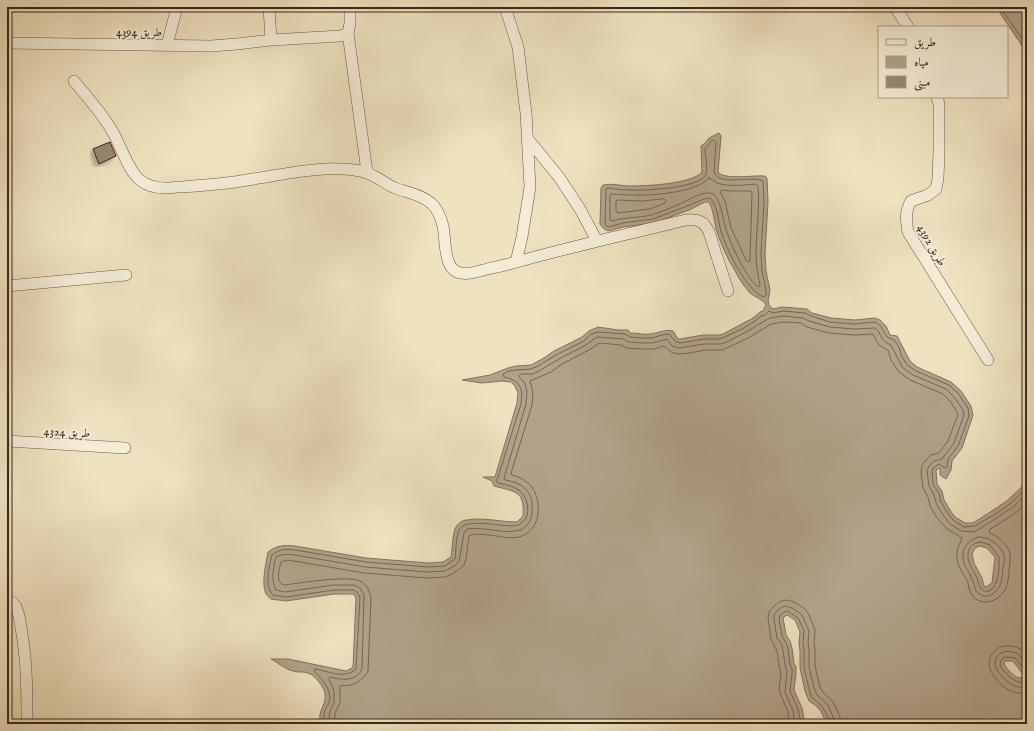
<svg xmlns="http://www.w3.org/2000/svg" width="1034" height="731" viewBox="0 0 1034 731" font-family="'IM FELL English',Amiri,serif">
  <defs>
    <filter id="shadow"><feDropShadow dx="-3.5" dy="3.5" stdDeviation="2" flood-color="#0004"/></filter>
  </defs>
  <rect width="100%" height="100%" fill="#efe2c0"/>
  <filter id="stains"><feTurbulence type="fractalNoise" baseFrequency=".005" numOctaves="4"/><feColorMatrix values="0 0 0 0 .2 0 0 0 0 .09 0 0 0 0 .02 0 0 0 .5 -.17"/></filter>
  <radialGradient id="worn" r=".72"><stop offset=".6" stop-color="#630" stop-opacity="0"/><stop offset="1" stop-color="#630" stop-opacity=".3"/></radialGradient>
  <path fill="#b1a289" stroke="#81705e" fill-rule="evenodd" d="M996,7h31v46z
    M719,133l2,3 -3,37c11,7 34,2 47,3l2,2 1,24 -3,52 1,17 4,19 -2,11 1,4 4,4 9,-2 25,2 5,4 19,5 24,2 20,-2 5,2 6,6 4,9 7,1 13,25 7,6 34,15 10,9 10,15 2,9 -11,33 -10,13 -1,9 -5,9 -6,-4v-7l-4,2 1,14 5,7 2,9 6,10 5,7 10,6h8l22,-14 13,-9 19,-18v242h-200l-7,-14 -5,-5 -6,-4 -4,-10 -5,-23v-17l-1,-8 1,-11 -5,-12 -8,-5 -4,3 3,17 4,6 2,7 2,16 2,2v8l-2,16 8,18 3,16h-484c-5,-12 6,-19 4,-30 0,-6 -10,-19 -17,-21 -5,-2 -10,0 -15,-2 -8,-2 -15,-8 -22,-12h17l58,12 4,-2 3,-2 3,-69 -2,-4h-20l-48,7 -15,-2c-2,-2 -4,-3 -5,-5 -5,-11 0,-30 2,-42 9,-7 16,-7 27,-6l71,12 62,5 15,-1 8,-5c1,-6 2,-24 4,-28 2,-5 7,-9 12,-9 15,-3 34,2 50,2l6,-6c2,-26 -8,-24 -29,-30l-2,-5 -9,-4h12l22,-74 1,-10 -3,-7 -4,-4 -9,-1 -20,2 -20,-3 28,-5 18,-7 8,-2 15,-1 13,-7 10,-7 28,-14 7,-6 9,-4 20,3h10l2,3c7,0 14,2 20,1 8,-1 15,-5 23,-3l5,8h2l23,-4h16l4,-1 30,-16 7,-6 3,-1 3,-6c-3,-6 -12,-8 -17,-13 -6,-7 -11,-15 -15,-23 -7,-11 -13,-25 -17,-37 -3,-10 -3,-21 -8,-30h-4l-16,8 -35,13 -31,4 -15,4 -5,-3 -3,-4 1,-36 2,-3c9,-2 18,1 27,1 16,0 62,-2 72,-14l-1,-26 4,-3 4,-5zM980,546l7,2 8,9 -3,26 -6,4 -2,-1 -2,-8 -8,-15 -2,-9 3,-6zM1005,661h8l9,12 1,4 -4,1c-7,-3 -11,-8 -15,-14z"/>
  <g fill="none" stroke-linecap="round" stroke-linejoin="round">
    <path stroke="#766453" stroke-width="1" d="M1000,7l27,39
      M714,140l2,2 -2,30c5,15 38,3 49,9l1,21 -3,52 1,17 4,19v5l-2,2c-18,-6 -38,-49 -43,-66 -3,-10 -3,-25 -11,-33l-6,1 -17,7 -34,13 -30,4 -14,4 -3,-1 -1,-3 1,-34 2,-1c7,1 15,2 22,2 13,1 72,-2 76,-16 2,-6 -1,-19 -1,-25l6,-8z
      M709,178c3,1 5,3 8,5 12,4 27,2 39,1l2,2c2,22 -2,45 -2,68 0,10 2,21 4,31l-1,2c-10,-3 -30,-46 -33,-58 -3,-9 -4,-20 -8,-29 -2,-4 -5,-7 -10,-7 -7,0 -14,4 -20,7 -10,5 -26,12 -37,15 -13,3 -26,2 -39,6l-2,-1v-25l1,-1c7,0 13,1 19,1 20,1 66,-2 79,-17z
      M722,190l8,1h20l2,1 -2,68 -1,2 -2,-1 -1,-1 -15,-32 -6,-27 -5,-9z
      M664,199l2,2 -1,2 -15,6 -32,4 -2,-2v-9l1,-2 25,1z
      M978,537c9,0 15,3 21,10 2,2 4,5 5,8 1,3 0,8 -1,12 -1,9 0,18 -8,25 -2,2 -5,4 -8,4 -4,1 -8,-2 -11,-5 -2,-4 -2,-10 -5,-14 -1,-4 -4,-7 -6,-11 -5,-13 -1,-24 13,-29z
      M980,542l10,3 9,12c0,10 1,28 -10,34 -3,1 -6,0 -8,-3 -3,-3 -3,-10 -6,-14 -3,-6 -8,-13 -7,-20 0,-7 6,-11 12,-12z
      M1027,656c-5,-7 -10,-10 -19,-10 -12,-1 -22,11 -18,23 4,10 16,23 28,24 3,0 6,0 9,-1
      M1006,657l9,1 11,12 1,7 -2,4c-2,0 -4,1 -6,1 -6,-1 -18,-12 -19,-17 0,-3 1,-4 2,-6z
      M1027,665c-3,-4 -6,-10 -11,-12 -8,-4 -21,-1 -21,10 0,9 15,23 23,24 3,1 6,-1 9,-2
      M324,724c0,-5 -1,-11 2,-16 0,-1 3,-4 3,-5 4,-13 -7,-23 -14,-31l-1,-2 2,-1c13,3 30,10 40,0l4,-72 -3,-5 -3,-2h-20l-48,7 -13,-2c-9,-9 -4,-29 -1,-40 7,-6 15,-6 23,-5l71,12 62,5 17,-1 10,-7c1,-7 1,-23 4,-29 7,-14 46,-1 60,-5 2,-2 6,-4 7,-7 4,-7 1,-21 -5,-26 -6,-6 -15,-7 -23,-9l-2,-2 2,-4 23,-73c2,-16 0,-23 -17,-27l-1,-3 6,-3 8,-1 14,-1 7,-3 18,-11 28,-14 7,-7 7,-2 27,2 5,3 12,1h10l10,-3 7,-1 6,7 5,2 24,-4h16l24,-11 11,-7 6,-5 4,-1 4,-4 4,2 10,-2 22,2 6,3 19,6 24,2 21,-2c7,3 8,9 12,15l7,3 5,7 2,8 6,10 9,6 33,14 9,8 10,15 1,8 -11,30 -10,13 -1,8 -2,1 -6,-4 -6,4 -1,3 1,14 6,8 2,9 6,10 6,8 11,7 11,-1 22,-13 14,-10 16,-16
      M329,724v-6l1,-7 4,-8v-10l-1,-5 -4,-8v-2l1,-1c12,3 26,5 32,-8l2,-74 -4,-7 -6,-3h-21l-48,7 -9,-2c-5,-9 -3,-22 0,-33 5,-3 13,-3 19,-2l70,12 62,5 18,-1 11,-6 3,-4 5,-28 3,-4c16,-3 38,6 53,1 6,-2 11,-9 12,-16 0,-5 1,-11 -1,-16 -4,-12 -14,-16 -26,-18l-1,-2 22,-74 1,-13 -3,-9 -4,-4 -1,-2 2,-2h12l8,-4 18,-11 27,-14 8,-6 4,-2 25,2 5,3 14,1h11l14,-4 5,7 7,2 25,-4h17l6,-2 19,-10 24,-14 13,-2 20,2 6,3 21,6 24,2 21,-1c8,7 4,12 16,17l6,12 6,11 10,7 33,14 8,8 9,13 1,5 -10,28 -12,16 -8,2 -5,5 -2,5 2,15 5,9 2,8 7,12 7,9 11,7 12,1 5,-2 35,-23 14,-13
      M335,724v-11l5,-10v-17c3,-1 6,0 10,-1 8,-2 14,-6 18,-14l3,-72c-1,-7 -4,-15 -11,-18 -12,-6 -60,2 -75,4 -10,-1 -6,-15 -4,-23l6,-2 7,1 70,12 63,5 18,-1 7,-3 9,-6 3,-3 2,-6 3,-23 1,-1c6,-1 13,-1 19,0 10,1 23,5 33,1 20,-8 20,-36 9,-50 -5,-6 -12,-9 -19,-11l-1,-2 21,-68 1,-12 -3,-12 21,-9 11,-8 27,-14 10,-7 22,2 6,3 14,1h13l10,-3 7,6 7,2 12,-1 15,-3h17l7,-3 19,-9 23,-14 13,-2 17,1 6,4 22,6 25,2 19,-1 6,11 9,5 3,10 8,12 11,8 33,14 7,7 7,11 1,3 -10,26 -9,12 -8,2 -6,6 -3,5 -1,6 2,16 5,9 2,9 7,12 9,10 16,10c-1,5 -5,9 -5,14 -2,13 7,21 11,31 1,4 1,8 4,12 9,12 26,7 33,-5 3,-5 3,-12 4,-17 0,-6 2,-13 1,-19 -2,-9 -12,-18 -20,-21l-1,-3 28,-18 10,-10
      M789,724l-1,-12 -8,-19 -1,-4 2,-16 -2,-7 -2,-15 -6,-12 -3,-21 1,-6 4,-5 6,-5 7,-2 5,1 5,2 9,6 4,6 6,15 -1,12 1,9v15l5,21 2,4 11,11 7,15 1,7
      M795,724l-2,-13 -8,-19 2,-21 -2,-6 -2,-15 -1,-5 -5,-7 -3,-19v-4l3,-4 5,-4 4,-1 6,2 9,6 2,3 6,14 -1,12 1,8v16l5,21 3,7 11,10 6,14 1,5
      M801,724l-3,-15 -8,-18 2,-17v-5l-2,-4 -2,-16 -2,-6 -4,-7 -3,-17 1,-4 6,-4 3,1 9,6 6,12 -1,13 1,8v17l5,21 3,9 6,4 5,6 7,13v3"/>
  </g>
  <path fill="#988872" stroke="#3a261d" filter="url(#shadow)" d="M110,142l6,14 -17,8 -6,-15z"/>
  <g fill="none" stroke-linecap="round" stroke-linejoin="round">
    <defs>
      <path id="minor" d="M269,7l2,33
        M505,7l13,40 8,66 4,74 -8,50 -6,25
        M895,7l13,20
        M348,33l19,139
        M7,43l204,3 26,-2 34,-4 70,-4 7,-3 2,-10v-16
        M167,45l10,-38
        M74,81c13,16 27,31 37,48 9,14 17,42 29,51 7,6 16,8 26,8 27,-2 54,-3 81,-8 35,-5 78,-16 113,-9 14,2 23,12 35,17 13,5 25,6 36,15 7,6 10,15 12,23 3,14 0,45 18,47 9,2 18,-2 26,-4 15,-3 30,-7 44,-11 52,-14 104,-26 155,-38 12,-1 18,1 23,12l19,59
        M937,97l2,7v48l-1,26 -2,11 -8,6 -17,6c-6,10 -5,19 -3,31l80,128
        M527,138l32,39 21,32 17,32
        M7,286l119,-11
        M7,441l118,7
        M7,599c3,2 7,4 9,8 3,6 4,14 5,21 6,32 6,64 6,96"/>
    </defs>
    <use href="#minor" stroke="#675546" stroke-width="12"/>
    <use href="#minor" stroke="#f5ecd6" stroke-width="11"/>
  </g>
  <g text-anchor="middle" stroke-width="4" stroke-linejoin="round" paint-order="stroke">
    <g font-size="12" fill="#3a261d" stroke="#f5ecd6">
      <text x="139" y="36">طريق 4394</text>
      <text transform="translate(932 245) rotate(60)" y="4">طريق 4392</text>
      <text transform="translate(67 432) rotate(3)" y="4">طريق 4324</text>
    </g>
  </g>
  <rect width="1034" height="731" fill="none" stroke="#efe2c0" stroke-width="24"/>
  <rect x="8" y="8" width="1018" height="715" fill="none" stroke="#3a261d" stroke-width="2"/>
  <rect x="12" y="12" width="1010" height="707" fill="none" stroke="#3a261d"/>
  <rect x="878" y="26" width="130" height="72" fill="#f5ecd6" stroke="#aa9d8c"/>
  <rect x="886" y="39" width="20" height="6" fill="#f5ecd6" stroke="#aa9d8c"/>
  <text x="914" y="46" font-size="12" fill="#3a261d">طريق</text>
  <rect x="886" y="56" width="20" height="12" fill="#b1a289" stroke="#aa9d8c"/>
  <text x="914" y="66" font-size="12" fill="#3a261d">مياه</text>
  <rect x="886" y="76" width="20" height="12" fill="#988872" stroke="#aa9d8c"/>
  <text x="914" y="86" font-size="12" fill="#3a261d">مبنى</text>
  <rect width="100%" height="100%" filter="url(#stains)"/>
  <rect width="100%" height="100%" fill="url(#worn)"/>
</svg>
